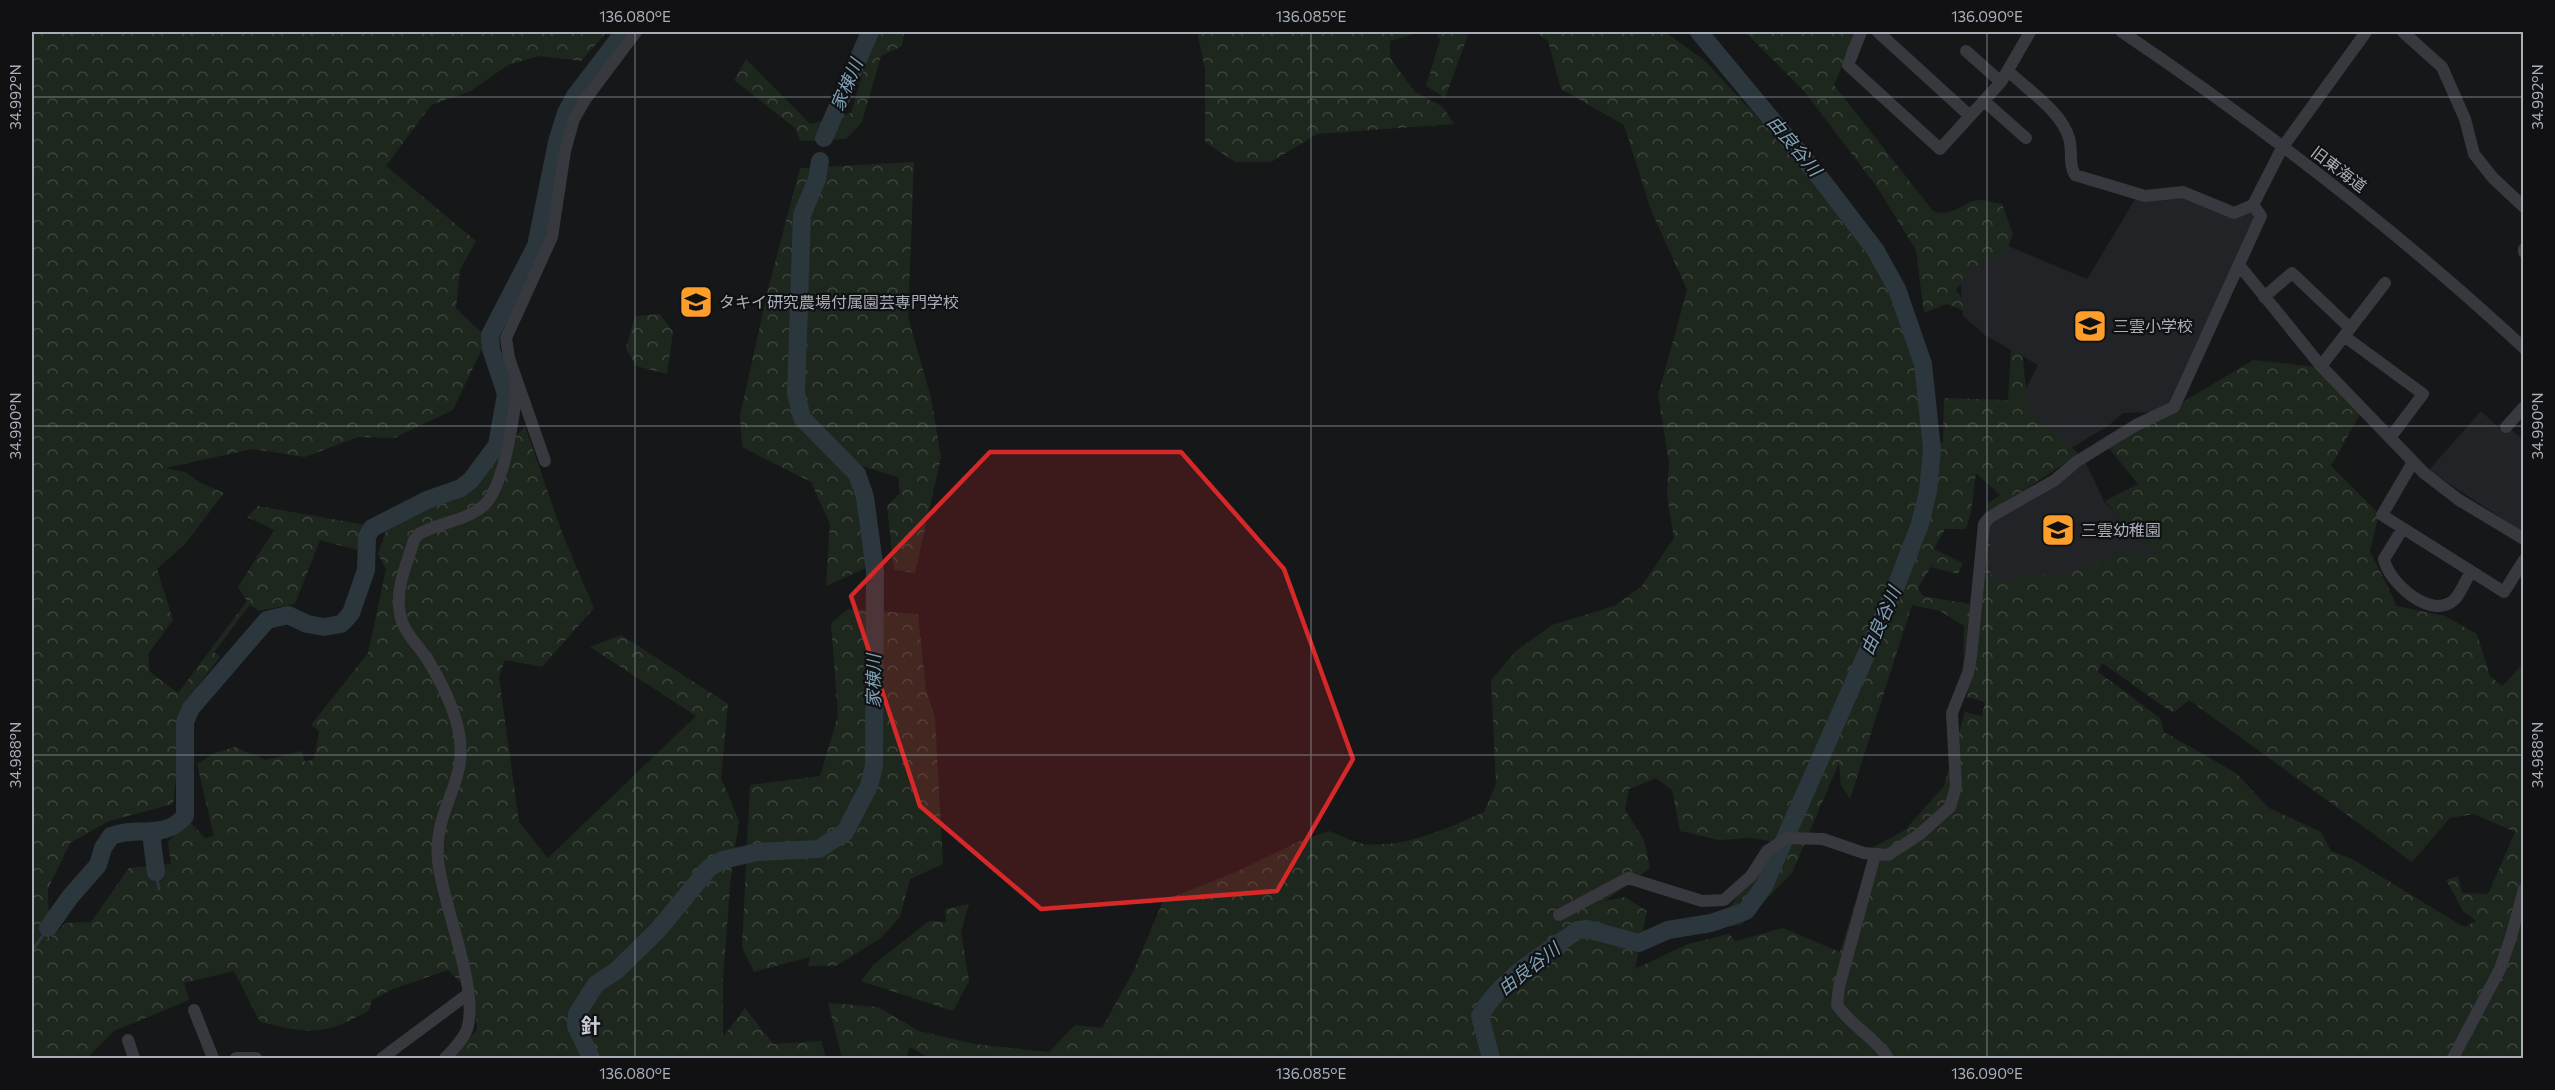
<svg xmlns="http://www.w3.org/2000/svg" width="2555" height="1090" viewBox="0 0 2555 1090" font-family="Commissioner,'Noto Sans JP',sans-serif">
  <defs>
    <pattern id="forest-crowns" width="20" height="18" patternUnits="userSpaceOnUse" patternTransform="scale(1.5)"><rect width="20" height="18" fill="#1e271e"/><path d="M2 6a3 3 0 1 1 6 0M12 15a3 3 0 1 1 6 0" fill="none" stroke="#3c443d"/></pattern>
  </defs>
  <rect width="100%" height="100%" fill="#161719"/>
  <path fill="#222326" d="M2181,195l53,20 21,-6 1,6 -86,189 -16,8 -31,1 -15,13 -42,25 -46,-40 2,-15 16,-31 -52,-29 -23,-20 -3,-38 46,-33 81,34 50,-83z
    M2481,411l20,19 5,-5 17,15 -1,92 -93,-62z
    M2084,459l21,44 58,55 -184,34 6,-67z"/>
  <path fill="url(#forest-crowns)" fill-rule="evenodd" d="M32,32h575l-26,29 -42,-5 -31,9 -37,26 -40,14 -45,61 90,75 -16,29 -4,38 31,30 -34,72 -59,28 -36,-1 -53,20 -52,-8 -88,19 20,4 14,10 25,11 -39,51 -28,25 16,51 -25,34 2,18 28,21 69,-92 -9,-14 36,-57 -27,-13 11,-11 108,19 -9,25 -37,-10 -25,64 -36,7 -9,-6 -36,47 6,5 -35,45 -12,102 -64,17 -39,22 -22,46 1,50 17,-16 25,-1 38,-54 42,-4 -3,-22 20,-22 17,18 9,-2 -17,-72 18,-11 20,-6 31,13 36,-9 3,11 9,-3 5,-28 -8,-6 57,-72 18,-84 -8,-15 13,-38 90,-38 44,-52 37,107 32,75 -52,59 -37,-7 -6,17 20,145 29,36 148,-142 -106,-69 31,-12 107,69 -7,74 18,43 -8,54 -8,103v59l22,-29 28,36 48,-3 5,17h-376l27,-28 -2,-33 -27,-27 -55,19 -21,11 -3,10c-42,26 -61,24 -109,12l-26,-51 -50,12 5,17 -75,31 -27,27h-55z
    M875,32h29l-2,14 -21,10 -19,66 -16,17 -46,2 -5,-13 -61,-48 12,-21 64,65 41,-11z
    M1197,32h223l-30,9v17l25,34 28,15 11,17 -137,10 -46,28h-36l-30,-20v-73z
    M1435,32h34l-24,66 -19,-12 14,-46z
    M1535,32h130l39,28 83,89 103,135 27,84 4,63 22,12 1,-45 64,2 3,-51 11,1 6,59 51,45 -90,59 -2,-9 13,-9 -24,-22 -5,40 -5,16h-21l-11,20 29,14 -5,11 -27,-7 -13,21 5,8 47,8 -7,72 1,-50 -24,-15 -28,-6 -62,194 -9,-14 -2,-22 -47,110 -51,52 -16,2v-13l51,-72 -25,-4 -32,2 -39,-9 -8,-41 -16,-12 -27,11 -4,21 19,30 6,28 -45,33 20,-4 22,14 -12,58 53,-25 41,-10 7,7 47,-13 57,24 32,-104 33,-18 39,-44 21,-74 17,4 3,-14 -18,-5 19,-173 4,4v45l7,9 32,-8 30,3 66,-26 34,6 -23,-20 -31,-36 33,-17 -30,-37 145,-87 64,7 43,47 -29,52 48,48 -9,37 27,55 48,10 32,18 13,42 12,10 21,-22v394h-1594l-19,-11 -4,11h-64l-14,-55 50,4 41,24 56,13 74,8 26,-27 27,3 31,-56 30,-71 73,-29 62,-30 31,-11c11,4 24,11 35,13 42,4 84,-16 120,-32l12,-28 -5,-104 25,-29 36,-26 62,-19 27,-19 33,-49 -7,-42 2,-34 -11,-67 29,-105 -36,-80 -27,-85 -63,-36 -13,-48zM2102,663l71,50 16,-13 223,162 38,-44 24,-4 41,18 -27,62 -26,-1 -4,-17 -12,4 17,31 13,10 -12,6 -112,-68 -21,-8 -10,-19 -52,-24 -33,-35 -72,-41 -4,-14 -62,-46z
    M1745,32h112l-23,53 99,126c23,6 27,-8 45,-11 7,0 17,3 24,4l11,30 -7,18 -35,18 -15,20 5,7 3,14 -17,-7 -23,9 -8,-63 -39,-63 -73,-96z
    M914,162l-6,155 23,81 10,59 -26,116 -21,-3 -7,-64 13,-13 -2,-16 -52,-16 18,50 11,53 -49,22 4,-62 -19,-42 -69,-35 -2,-31 28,-127 32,-121z
    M660,314l13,18 -6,42 -31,-8 -10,-18 9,-32z
    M848,609l70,5 8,76 9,27 8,147 -33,15 -10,38 -19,21 -45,28h-28l2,-9 -56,15 -12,-25 8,-162 70,-9 18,-60 -7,-93z
    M969,904l-8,27 8,50 -16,30 -92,-30 12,-16 56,-44 17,1 -1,-13z"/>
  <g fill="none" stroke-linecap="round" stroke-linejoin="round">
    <path stroke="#2b373d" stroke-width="3" d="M156,872l3,17
      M32,951l16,-23"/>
    <path stroke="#2b373d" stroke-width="18" d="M824,138l46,-106
      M155,831l-3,10 4,31
      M48,928l22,-31 28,-32 5,-17 8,-12c27,-11 53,5 74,-20v-94l6,-14 76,-88 21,-5 19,9 17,3 17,-3 5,-5 5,-6 15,-43 1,-33 5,-9 55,-28 34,-12 10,-8 26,-35 9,-51 -15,-45 -1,-14 46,-89 21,-104 9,-29 9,-17 49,-64
      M591,1058l-15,-32 1,-12 19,-30 20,-13 42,-41 51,-62 14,-8 34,-8 62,-3 26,-17 24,-46 5,-20 1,-195 -10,-74 -8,-23 -55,-56 -6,-25 6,-178 15,-36 3,-18
      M1491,1058l-11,-42c21,-38 64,-62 98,-86l9,-1 52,14 29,-13 43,-7 35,-12 18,-25 131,-297 25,-65 8,-33 4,-42 -9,-85 -26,-75 -21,-38 -55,-72 -122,-147"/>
    <path stroke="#37393e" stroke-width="12" d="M1861,32l-13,33 92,84 61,-67 29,-50
      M1878,32l92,84
      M2122,32c141,95 277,200 402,316
      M2403,32l39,35 23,52 9,35 19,24 31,29
      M1966,51l35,31
      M2008,71c20,19 53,40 61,67 4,12 -1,25 6,37l70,21 38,-4 51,21 19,-8 29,-57 84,-116
      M1984,101l42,37
      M2524,249v3
      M2239,265l82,101 103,107 35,27 65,39
      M2264,297l28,-24 58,55
      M2344,336l79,58 -33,44
      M2321,366l64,-83
      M2506,427l18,-20
      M545,461l-36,-103 -3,-20 46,-101 13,-86 9,-32 11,-19 51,-68
      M2413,462l-31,53 122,77 20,-32
      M2403,528l-19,31c4,23 48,63 71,40 6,-7 11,-19 16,-28
      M1875,855l-36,132 -2,18c16,23 38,32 51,53
      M1559,915l69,-37 74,23 22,-1 27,-24 16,-25 20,-13 36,1 41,14 24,2 32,-21 30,-27 6,-20 -4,-74 16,-40 3,-16 13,-133 6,-7 65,-37 21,-18 60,-37 38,-18 87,-191 -8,-11
      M194,1010l19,48
      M128,1040l6,18
      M236,1058h20
      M382,1058l86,-64
      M445,1058c8,-8 18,-18 22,-29 13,-39 -25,-125 -29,-169 -5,-54 33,-78 20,-132 -6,-25 -19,-50 -32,-71 -12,-17 -26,-28 -27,-51 -2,-22 9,-45 15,-66l5,-6c19,-11 45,-13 63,-27 23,-18 34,-98 34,-126
      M2453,1058l47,-89 11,-32 13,-48"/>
  </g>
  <path fill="#d62828" fill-opacity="0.2" stroke="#d62828" stroke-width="4.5" stroke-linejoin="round" d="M990,452h191l103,117 69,190 -76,132 -236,18 -121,-103 -69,-210z"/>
  <path fill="none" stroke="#a8afb9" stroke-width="1.5" stroke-opacity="0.45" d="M635,32v1026M1311,32v1026M1987,32v1026M32,97h2492M32,426h2492M32,755h2492"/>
  <defs>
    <symbol id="university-square" viewBox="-11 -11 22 22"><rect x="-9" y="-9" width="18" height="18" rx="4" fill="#fd9d2a" stroke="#111114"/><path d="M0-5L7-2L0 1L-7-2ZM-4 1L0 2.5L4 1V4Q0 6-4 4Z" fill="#111"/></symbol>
    <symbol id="school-square" viewBox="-11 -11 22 22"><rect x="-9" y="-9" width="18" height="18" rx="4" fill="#fd9d2a" stroke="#111114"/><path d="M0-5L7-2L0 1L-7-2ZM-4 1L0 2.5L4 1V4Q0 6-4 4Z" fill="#111"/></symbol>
  </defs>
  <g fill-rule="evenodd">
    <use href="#university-square" x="677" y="283" width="38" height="38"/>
    <use href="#school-square" x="2071" y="307" width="38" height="38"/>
    <use href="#school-square" x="2039" y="511" width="38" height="38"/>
  </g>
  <g text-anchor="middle" stroke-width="4.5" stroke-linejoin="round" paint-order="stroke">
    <g font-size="16" fill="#a8afb9" stroke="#111114">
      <text transform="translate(2339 169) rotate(37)" y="6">旧東海道</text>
    </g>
    <g font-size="16" fill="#a8afb9" stroke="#111114" text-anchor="start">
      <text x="719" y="308">タキイ研究農場付属園芸専門学校</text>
      <text x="2113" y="332">三雲小学校</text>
      <text x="2081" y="536">三雲幼稚園</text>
    </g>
    <g font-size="18" font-style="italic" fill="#7da2b6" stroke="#111114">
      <text transform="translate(847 85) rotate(-67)" y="6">家棟川</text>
      <text transform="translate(1794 146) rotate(50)" y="6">由良谷川</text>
      <text transform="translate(1881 621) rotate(-66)" y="6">由良谷川</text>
      <text transform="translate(874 681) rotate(-90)" y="6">家棟川</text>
      <text transform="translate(1529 969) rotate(-38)" y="6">由良谷川</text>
    </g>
    <g font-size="20" font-weight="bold" fill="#c9cdd5" stroke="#111114">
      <text x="591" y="1033">針</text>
    </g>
  </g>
  <rect width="2555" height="1090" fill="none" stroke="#111114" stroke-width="66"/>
  <rect x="33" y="33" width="2489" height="1024" fill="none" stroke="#a8afb9" stroke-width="2"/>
  <g font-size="15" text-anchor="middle" fill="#a8afb9">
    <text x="635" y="22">136.080°E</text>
    <text x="1311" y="22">136.085°E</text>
    <text x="1987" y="22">136.090°E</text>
    <text transform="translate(16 97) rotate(-90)" y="5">34.992°N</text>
    <text transform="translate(2538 97) rotate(-90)" y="5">34.992°N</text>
    <text transform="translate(16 426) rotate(-90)" y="5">34.990°N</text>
    <text transform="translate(2538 426) rotate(-90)" y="5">34.990°N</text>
    <text transform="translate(16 755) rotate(-90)" y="5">34.988°N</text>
    <text transform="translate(2538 755) rotate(-90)" y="5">34.988°N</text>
    <text x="635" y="1079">136.080°E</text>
    <text x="1311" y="1079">136.085°E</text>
    <text x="1987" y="1079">136.090°E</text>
  </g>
</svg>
